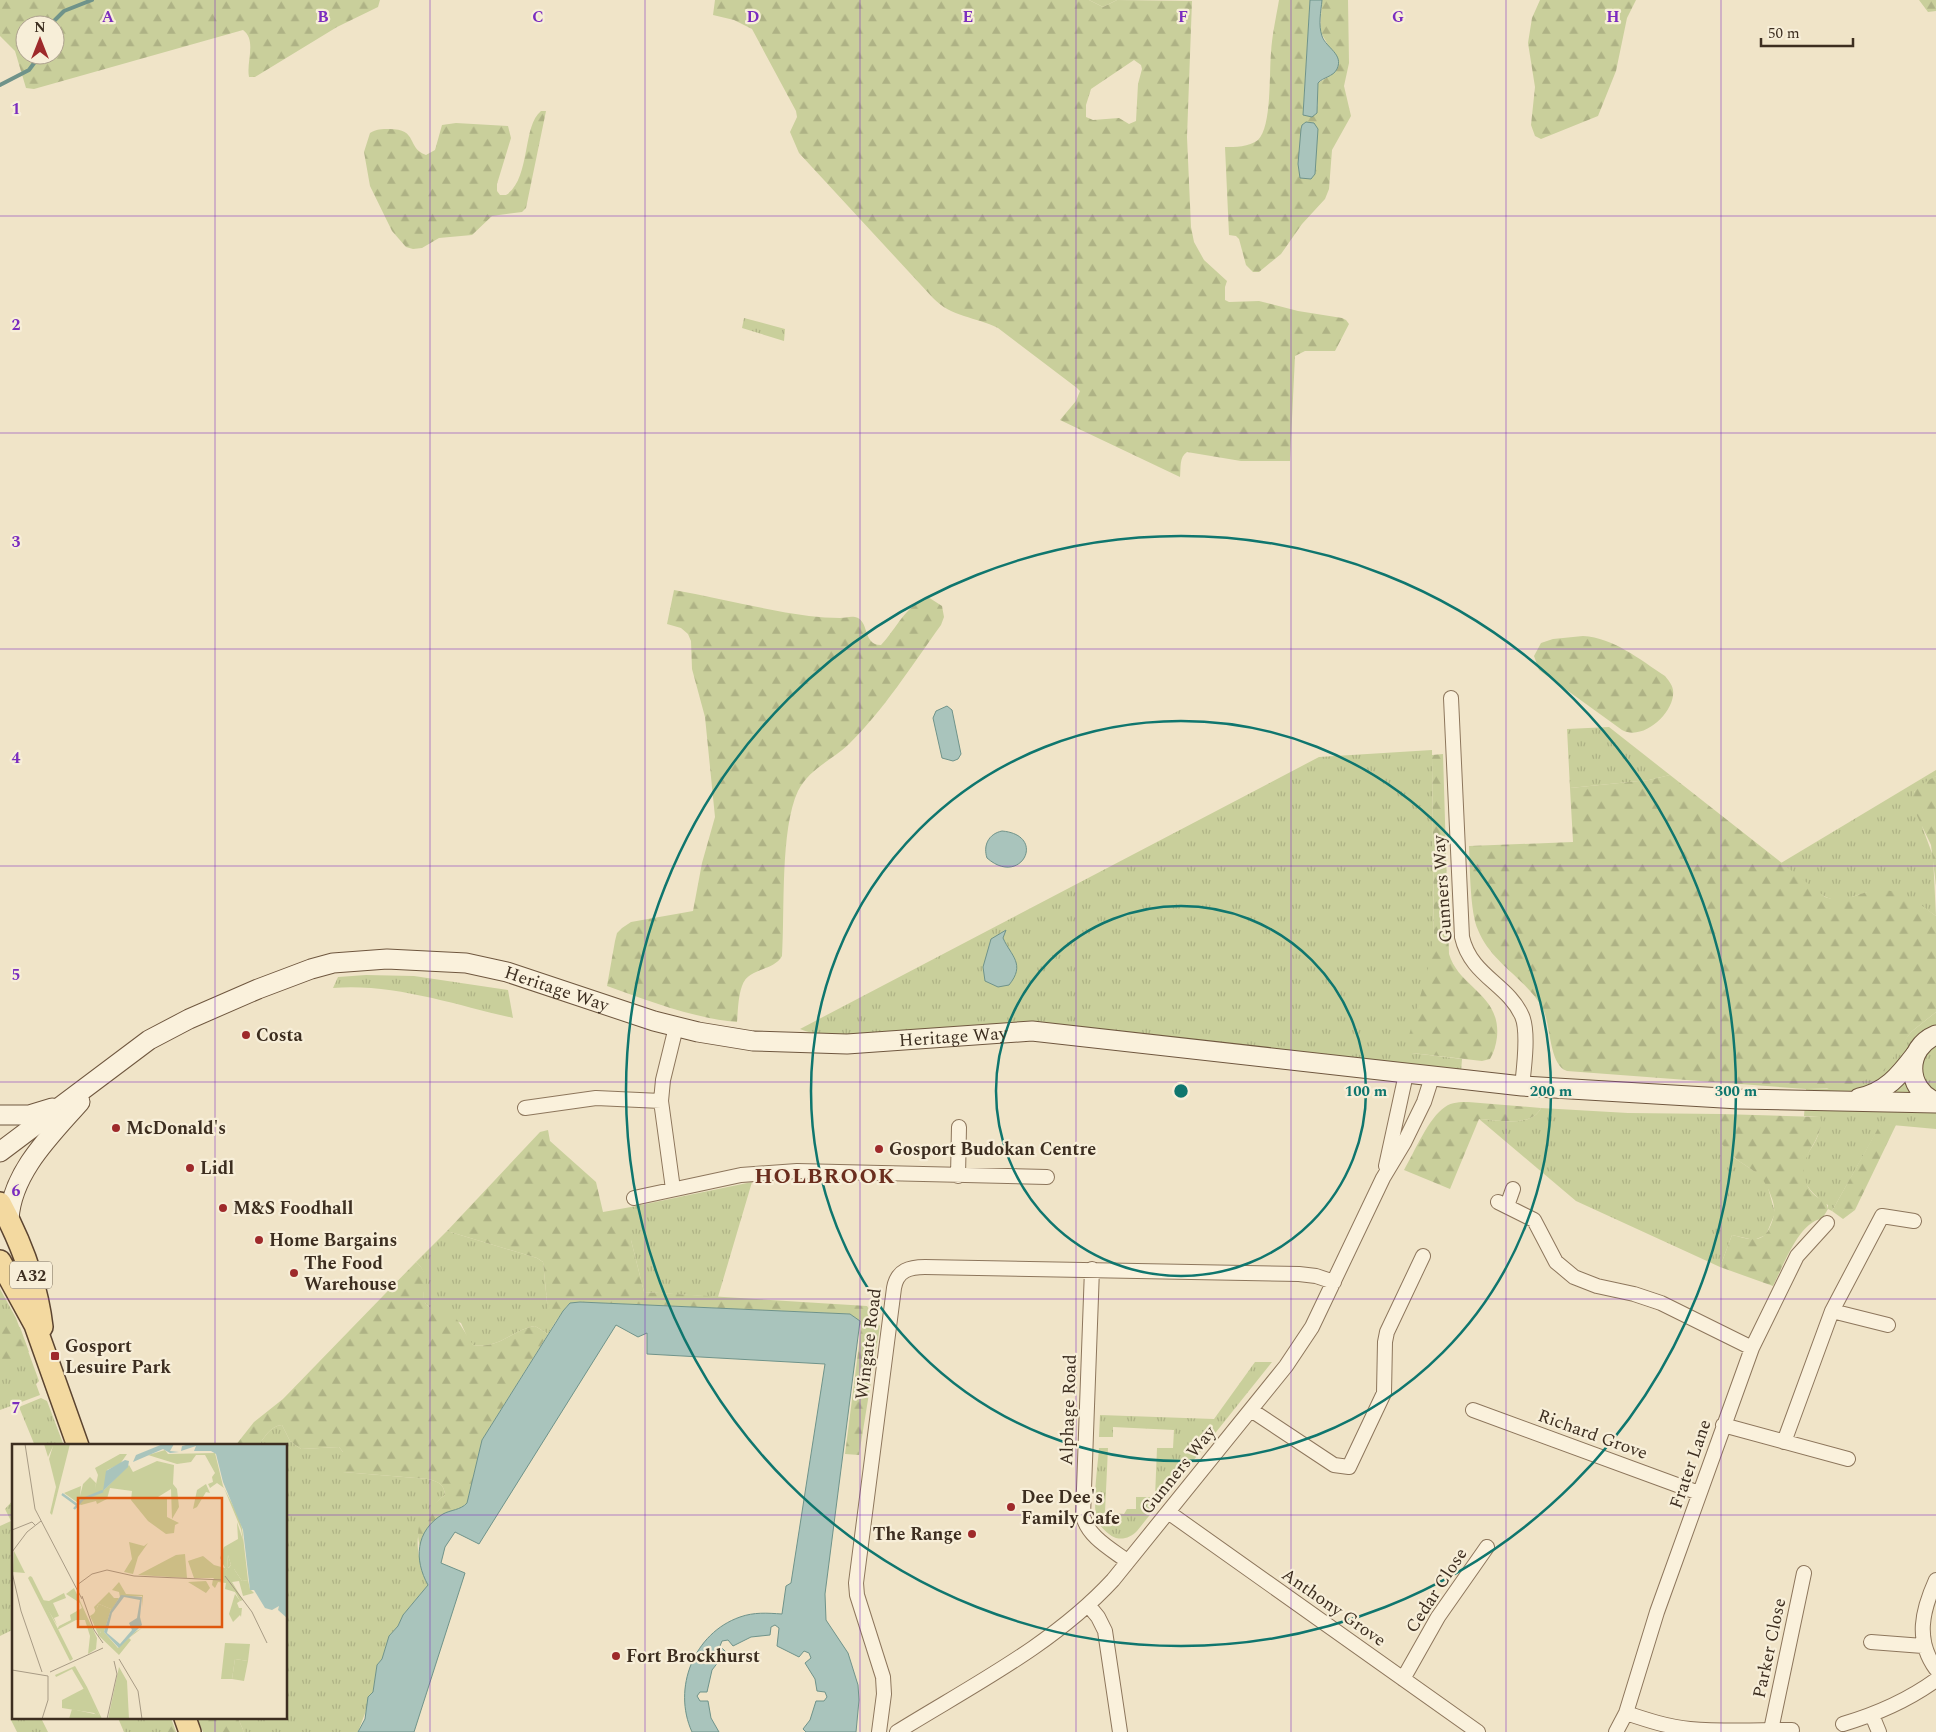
<svg xmlns="http://www.w3.org/2000/svg" width="1936" height="1732" viewBox="0 0 1936 1732" font-family="Spectral,serif">
  <defs>
    <pattern id="grass-tufts" width="24" height="20" patternUnits="userSpaceOnUse" patternTransform="scale(1.25)"><rect width="24" height="20" fill="#c9cf9b"/><path d="M3 7l-1-3M5 7V3M7 7l1-3M15 17l-1-3M17 17v-4M19 17l1-3" fill="none" stroke="#aeb285"/></pattern>
    <pattern id="forest-firs" width="22" height="20" patternUnits="userSpaceOnUse" patternTransform="scale(1.25)"><rect width="22" height="20" fill="#c9cf9b"/><path d="M5 1l3.5 6h-7zM16 11l3.5 6h-7z" fill="#aeb285"/></pattern>
  </defs>
  <rect width="100%" height="100%" fill="#f0e4c8"/>
  <path fill="url(#grass-tufts)" d="M1089,0h28l-14,7z
    M744,318l41,11 -1,12 -42,-13z
    M1609,727l61,48 -21,5 -79,8 -3,-59z
    M1432,750l2,200 -22,103 50,6 -1,13 -232,-28 -206,-21c-48,0 -96,9 -144,12 -26,1 -55,4 -79,-6l519,-272z
    M1936,770v6l-22,16 9,37 10,27 3,60c-24,-17 -44,-30 -75,-22 -8,2 -17,7 -26,6 -17,-3 -40,-26 -54,-37z
    M366,975l48,1 94,14 5,28c-58,-13 -120,-35 -180,-30l5,-11z
    M1936,1012v117l-55,-5 -49,87 -4,-2v-4c-17,-11 -33,-28 -22,-48 4,-8 11,-16 13,-25 2,-4 0,-11 0,-15l-15,-1 2,-27h21l74,-44 10,-13z
    M1541,1108l87,5 93,1 -2,21 14,22 30,20 4,7 8,29 -9,22 -12,5 -22,-5 -12,32 -144,-66 -97,-82c19,1 52,9 62,-11z
    M752,1182l-34,115 -74,-5 -13,-52v-33z
    M447,1231l90,27 6,4 4,40 9,19 -8,13 -13,-8c-24,4 -34,23 -62,19l-5,-6 -7,-16 -27,-11 -11,-11c0,-16 7,-27 -7,-39z
    M0,1289l16,29 23,63 -3,3 4,11 -40,15z
    M1255,1362h17l-135,169c-6,6 -13,9 -21,7 -8,-3 -17,-12 -19,-19 -5,-14 1,-55 2,-71h9l-3,64 19,2 3,-5h9v-12h19l2,-49h16l1,-18 -61,-3v10h-14l1,-22 114,4z
    M41,1398l6,3 17,45h-29l-16,-39z
    M282,1425l8,16 11,8 38,-2 4,5v20l85,7c11,3 16,5 17,16 -12,9 -24,27 -27,42 -2,11 4,39 10,48l-25,30 -5,11 -9,10 -7,23 -5,6 -4,27 -15,40h-114l-6,-14h48v-272h-28c7,-9 12,-20 24,-21z
    M14,1499v130l-14,7v-110l11,-5 -6,-12z
    M14,1718h27l7,14h-31l-6,-12z
    M118,1718h46l2,14h-42z"/>
  <path fill="url(#forest-firs)" fill-rule="evenodd" d="M0,0h380l-2,7 -41,20 -82,50h-6c-3,-15 8,-37 -6,-47l-209,59 -8,-1 -11,-37 -15,-15zM25,25h30v30h-30z
    M715,0h374l14,7 14,-7 75,1 -5,136 4,90 3,15 10,18 23,21 -2,6v13l4,2 30,-1 39,10 44,7 4,2 3,4 -14,27h-30l-10,5 -5,105h-49l-54,-9c-8,5 -6,16 -7,25l-120,-57 16,-19 4,-10 -3,-3 -79,-60c-22,-11 -47,-11 -65,-30l-134,-145 -9,-21 7,-15 -1,-6 -44,-82 -18,-9 -21,-5zM1134,60l7,5 1,4 -4,15 -2,37 -7,3 -10,-6 -26,2 -7,-3v-12l5,-16z
    M1279,0h31l-7,115 15,-9v-23l13,-8 -4,-32 -7,-12 2,-31h26l1,63 -5,23 7,30 -19,34 -3,39 -4,10 -23,25 -21,30 -22,18h-6l-7,-7 -7,-26 -3,-3 -7,-1 -4,-88c10,0 24,0 33,-7 14,-13 11,-67 13,-87 1,-18 5,-35 8,-53zM1306,122l-8,49 3,-42 1,-4z
    M1540,0h96l-9,18 -11,53 -18,45 -57,23 -6,-3 -4,-11 4,-38 -7,-44 4,-25z
    M1919,0h17v11l-8,1z
    M541,111h5l-20,97 -4,4 -30,4 -20,19 -33,3 -17,10 -9,1 -7,-2 -14,-16 -22,-45 -6,-34 6,-19c6,-4 12,-4 19,-4 30,0 17,19 37,26l9,-5 7,-25 14,-2 52,3 3,12 -14,46v7l3,4h6c25,-16 16,-69 35,-84z
    M674,590c45,8 90,20 135,26 10,1 21,2 31,2 5,0 10,-2 15,-1 15,3 7,28 26,28 16,-17 24,-39 47,-48l14,9 2,11 -3,8c-29,40 -57,85 -93,120 -16,15 -39,24 -50,46 -18,38 -13,120 -16,165 -9,16 -34,11 -40,30 -4,11 -4,25 -5,36 -45,-4 -88,-21 -130,-36l8,-45 2,-8 5,-5 9,-6 62,-11 9,-48 13,-46 -10,-100 -13,-48 -1,-28 -3,-7 -7,-6 -14,-4z
    M1583,636c31,2 56,23 82,40 3,4 7,8 8,14 3,21 -29,52 -51,40l-83,-60 -5,-14 7,-13 12,-4z
    M1443,754l6,200c10,34 52,40 48,83 -1,8 -3,15 -7,22l-8,2 -70,-8 -6,-7 22,-77 6,-34 -2,-180z
    M1670,775l155,122c17,6 29,-2 46,-6 26,-5 46,11 65,25v96l-25,20 -23,33 -9,10 -36,13 -37,1 -239,-18c-18,-6 -16,-45 -24,-62 -16,-30 -52,-46 -65,-79 -8,-18 -8,-62 -9,-84l104,-4 -3,-54 79,-8z
    M1936,776v110l-5,-41 -20,-42c1,-15 13,-20 25,-27z
    M1468,1102l73,6c-10,20 -43,12 -62,11l-29,70 -46,-19c10,-17 25,-53 41,-63 7,-5 15,-5 23,-5z
    M1721,1114l98,3 2,3c1,22 -23,36 -16,59 3,12 10,18 21,23l2,7 -6,10c-23,2 -39,48 -49,67l-53,-19 12,-32c14,3 29,10 37,-6 6,-12 7,-21 2,-33 -10,-31 -32,-27 -49,-52 -6,-8 -2,-20 -1,-30z
    M1881,1123l15,2 -41,85 -12,9 -11,-8z
    M548,1130l2,11 46,41 7,30 28,-5v33l13,52 223,14 13,20 -21,129 -14,-1 16,-125v-4l-11,-11 -270,-12 -13,4 -11,15 -8,-10 -5,-49 -6,-4 -90,-27 93,-99z
    M416,1262c29,25 -22,40 40,56l17,27c28,4 38,-15 62,-19l13,8 -66,106 -15,63 -45,36 -2,8c-7,-25 6,-37 25,-52 -1,-11 -6,-13 -17,-16l-85,-7v-20l-4,-5 -38,2 -11,-8 -8,-16c-12,1 -17,12 -24,21h-23l19,-24 29,-23z
    M0,1325l20,2 9,25 -15,-3 -2,14 -10,4z
    M162,1718h9l5,14h-11z
    M197,1718h41l6,14h-41z"/>
  <path fill="#a9c4bc" stroke="#6f938a" d="M1310,0h12c-1,11 -4,25 0,36 4,12 22,18 15,33 -4,8 -14,8 -19,14l-1,30 -5,4 -9,-2z
    M1306,122l8,1 4,6 -3,45 -4,5 -11,-1 -2,-14 3,-35 1,-4z
    M947,706l5,4 9,44 -3,5 -5,2 -11,-3 -9,-40 3,-7z
    M1002,831c46,4 19,57 -15,27 -4,-12 1,-24 15,-27z
    M1006,930l-3,8c8,18 23,26 6,47l-11,2 -13,-6 -2,-14 8,-28z
    M580,1302l270,12 10,7 -35,273 1,26 22,33 10,32 1,15 -3,32h-50l-3,-3 7,-9 6,-19h8l3,-4 -2,-5 -8,-1 -2,-12 -10,-16 6,-5 -2,-5 -5,-2 -5,6 -22,-11 2,-18 -4,-3 -4,2 -1,8 -19,2 -18,9 -5,-6 -6,1 -2,5 6,6 -14,18 -5,22h-7l-3,4 3,5h8l3,17 8,14h-27c-20,-44 2,-99 48,-115 14,-5 27,-4 42,-3l4,-28 5,-3 34,-219 -178,-10v-21l-9,4 -22,-12 -137,219 -24,-12 -10,15 -4,16 24,10 -51,159h-56l7,-13 3,-22 5,-5 4,-27 5,-6 7,-23 9,-10 5,-11 25,-30c-14,-25 -13,-54 15,-71 7,-4 18,-4 24,-11l15,-63 81,-129 7,-8z"/>
  <g fill="none" stroke-linecap="round" stroke-linejoin="round">
    <path stroke="#6f938a" stroke-width="4" d="M50,25l14,-14 28,-11
      M0,85l29,-15 11,-15"/>
    <defs>
      <path id="street" d="M1451,698l11,239c9,39 46,47 60,79 7,16 2,52 0,70
        M525,1108l71,-10 65,3
        M1386,1166l20,-92
        M958,1176l1,-49
        M673,1189l-12,-88 2,-21 13,-53
        M634,1198l107,-23 56,-4 250,6
        M1498,1202l36,18 22,42 18,15 23,9 37,8 27,9 91,45
        M1507,1206l6,-17
        M1092,1269l-9,247c5,21 28,33 44,45
        M1832,1311l56,14
        M1251,1410l83,55 15,2 35,-74 1,-51 2,-10 36,-76
        M1473,1410l226,83
        M1723,1425l125,34
        M1784,1442l48,-131 50,-95 32,5
        M1168,1512l310,220
        M1936,1580c-14,31 -21,60 0,89
        M1089,1606l9,11 7,14 15,101
        M1871,1642l52,4
        M1403,1679l35,-62 49,-70
        M1626,1713c21,7 42,14 64,16 34,3 68,1 102,1
        M1872,1715l7,17
        M1843,1724c34,-10 64,-23 93,-44
        M1771,1730l33,-157
        M879,1732l5,-38 -1,-17 -26,-82 -1,-12 38,-295c3,-18 16,-21 31,-21l374,7 17,2 18,6
        M897,1732c74,-46 156,-87 216,-152l173,-214 26,-39 71,-149 21,-35 20,-41 8,-25
        M1616,1732l10,-19 31,-101 95,-264 45,-92 30,-33"/>
      <g id="secondary">
        <path d="M1936,1035c-31,13 -31,54 0,67"/>
        <path d="M1859,1098c27,-6 40,-22 56,-43"/>
        <path d="M0,1115h29l23,-7"/>
        <path id="s1" d="M0,1152l149,-112 40,-21 69,-30 53,-20 22,-6 54,-4 79,4 41,9 147,49 44,11 55,9 94,3 185,-13 490,55 217,13 197,4"/>
        <path d="M9,1219c3,-47 42,-84 71,-117"/>
      </g>
      <path id="primary" d="M0,1203c21,39 37,80 42,124
        M0,1261l35,64 43,121
        M185,1718l5,14"/>
    </defs>
    <use href="#street" stroke="#8d765c" stroke-width="16"/>
    <use href="#secondary" stroke="#6f573f" stroke-width="21"/>
    <use href="#primary" stroke="#5b4430" stroke-width="24"/>
    <use href="#street" stroke="#faf1dc" stroke-width="14"/>
    <use href="#secondary" stroke="#faf1dc" stroke-width="19"/>
    <use href="#primary" stroke="#f3d9a0" stroke-width="21"/>
  </g>
  <path fill="none" stroke="#7b2cbf" stroke-width="1" stroke-opacity="0.55" d="M215,0v1446M430,0v1732M645,0v1732M860,0v1732M1076,0v1732M1291,0v1732M1506,0v1732M1721,0v1732M0,216h1936M0,433h1936M0,649h1936M0,866h1936M0,1082h1936M0,1299h1936M0,1515h14M286,1515h1650M215,1718v14"/>
  <g fill="none" stroke="#0f766e" stroke-width="2.5">
    <circle cx="1181" cy="1091" r="185"/>
    <circle cx="1181" cy="1091" r="370"/>
    <circle cx="1181" cy="1091" r="555"/>
  </g>
  <g fill="#9e2a2b" stroke="#f7eed8" stroke-width="2">
    <circle cx="246" cy="1035" r="5"/>
    <circle cx="116" cy="1128" r="5"/>
    <circle cx="879" cy="1149" r="5"/>
    <circle cx="190" cy="1168" r="5"/>
    <circle cx="223" cy="1208" r="5"/>
    <circle cx="259" cy="1240" r="5"/>
    <circle cx="294" cy="1273" r="5"/>
    <rect x="50" y="1351" width="10" height="10" rx="2.5"/>
    <circle cx="1011" cy="1507" r="5"/>
    <circle cx="972" cy="1534" r="5"/>
    <circle cx="616" cy="1656" r="5"/>
  </g>
  <g text-anchor="middle" stroke-width="4.5" stroke-linejoin="round" paint-order="stroke">
    <rect fill="#f7eed8" stroke="#756857" stroke-width="1" x="10" y="1261.5" width="42" height="27" rx="4"/>
    <g font-size="16" font-weight="bold" fill="#3d2e20">
      <text x="31" y="1281">A32</text>
    </g>
    <g font-size="18" fill="#3d2e20" stroke="#f7eed8">
      <text transform="translate(1442 889) rotate(-94)" y="6">Gunners Way</text>
      <text dy="6" stroke="none"><textPath href="#s1" startOffset="614">Heritage Way</textPath></text>
      <text dy="6" stroke="none"><textPath href="#s1" startOffset="1018">Heritage Way</textPath></text>
      <text transform="translate(868 1344) rotate(-83)" y="6">Wingate Road</text>
      <text transform="translate(1068 1410) rotate(-88)" y="6">Alphage Road</text>
      <text transform="translate(1593 1434) rotate(20)" y="6">Richard Grove</text>
      <text transform="translate(1690 1464) rotate(-71)" y="6">Frater Lane</text>
      <text transform="translate(1178 1470) rotate(-51)" y="6">Gunners Way</text>
      <text transform="translate(1436 1590) rotate(-57)" y="6">Cedar Close</text>
      <text transform="translate(1334 1607) rotate(35)" y="6">Anthony Grove</text>
      <text transform="translate(1769 1648) rotate(-78)" y="6">Parker Close</text>
    </g>
    <g font-size="18" font-weight="bold" fill="#3d2e20" stroke="#f7eed8" text-anchor="start">
      <text x="256" y="1041">Costa</text>
      <text x="126" y="1134">McDonald's</text>
      <text x="889" y="1155">Gosport Budokan Centre</text>
      <text x="200" y="1174">Lidl</text>
      <text x="233" y="1214">M&amp;S Foodhall</text>
      <text x="269" y="1246">Home Bargains</text>
      <text x="304" y="1269">The Food<tspan x="304" dy="21">Warehouse</tspan></text>
      <text x="65" y="1352">Gosport<tspan x="65" dy="21">Lesuire Park</tspan></text>
      <text x="1021" y="1503">Dee Dee's<tspan x="1021" dy="21">Family Cafe</tspan></text>
      <text x="962" y="1540" text-anchor="end">The Range</text>
      <text x="626" y="1662">Fort Brockhurst</text>
    </g>
    <g font-size="22" font-weight="bold" letter-spacing="1" fill="#6b2e1e" stroke="#f7eed8">
      <text x="825" y="1183">HOLBROOK</text>
    </g>
  </g>
  <g transform="translate(12 1444)">
    <rect width="275" height="275" fill="#f0e4c8"/>
    <path d="M32,0h26l-18,71 -2,-2 6,-26 -7,-28 4,-13 -5,11zM173,110l2,24 -49,-3 38,-20zM216,111l3,10 -3,3 6,1 8,12 6,-1 2,9 4,4 -11,3 -4,-15 -7,1 11,18 -3,1 -5,-9 -10,-3 1,-6 -8,-1 -3,6 -3,-3 1,-6 14,-10zM194,137l4,7 -4,5 -18,-11zM62,144l23,50 -1,11 -8,5 2,-18 -5,-16h-9l-19,10 2,-4 12,-6 -1,-5 12,-7 -2,-5 -14,-9zM52,149l2,5 -13,5 6,13 -5,2 3,7 -15,-25 7,1zM87,160l12,5 -7,23 14,16 17,-16 7,-4 -13,10 2,2 -12,15 -21,-20 3,-3 -9,-15zM73,244l14,27 -2,1 -3,-3 -32,-5v-8z" fill="#c9cf9b"/>
    <path d="M153,6l3,4 47,-1 8,33 15,29 4,13 6,52 -6,1 -8,-12h-6l3,-4 -3,-10 -1,14 -9,9h-24l-6,-17 15,-5 11,9 11,3 -5,-10 4,-11 14,-8 -1,-17 6,18 -2,-11 -17,-41 -7,-5 -7,5 -2,-4 5,-2 -1,-5 3,-4 -10,-18h-9l-5,7 -14,2 -29,-9zM108,10h7l-7,10 -13,6 -3,20 25,-25 4,7 24,-11 17,4 -1,19 4,5 2,18 -7,12 -1,-30 -13,8 9,2v18l12,6 -4,2 -1,8 -8,1 -18,-13 -17,-21 1,-9 -22,-3 -3,11 -10,5 -1,-3 -15,4 -17,-12 17,-7 -1,10 3,-12 7,-7 6,6 -1,6 3,-14 -3,-7zM194,40l4,9 -4,-1 -9,15 -4,2 4,-19zM117,98l15,4 4,-3 -10,14 -5,17 -9,-2 8,-13zM2,107l11,22 -12,-1zM18,132l2,1 41,82 -3,2 -42,-83zM107,138l7,12 17,1 -1,12v-11l-22,1 -1,-5 -7,-2zM97,148l5,6h5l-9,15 1,-4 -12,-5 -2,3 -1,6 -3,4 8,14 -2,5 -9,-20 6,-4 -2,-5zM63,222l12,21 15,32h-33l3,-10 27,6 -27,-46 -16,8 -1,-2z" fill="#c9cf9b"/>
    <path d="M223,150l5,7 -3,2 2,5h3l-1,9 -1,-2 -7,7 -4,-8zM213,199l25,1 -2,17 -13,-2 -3,20h-11z" fill="#c9cf9b"/>
    <path d="M223,215l13,2 -4,20 -12,-2zM107,223l8,14 2,38h-21z" fill="#c9cf9b"/>
    <path d="M151,0h11l-4,7 9,1 -9,1 -7,-4 -30,13 3,-7zM178,0h97v174l-9,-8 1,-4 -7,4 -7,-2 -11,-18h-4l-7,-60 -20,-48 -7,-28 -5,-3h-17l2,-5 -15,5 1,-5zM113,16l4,1 -1,6 -25,24 3,-20zM109,151l21,2 -2,20 2,8 -23,23 -15,-16 6,-20zM112,153l16,3 -3,18 -8,5 3,7 -12,14 -13,-11 5,-20z" fill="#a9c4bc" fill-rule="evenodd"/>
    <path fill="none" stroke="#a9c4bc" stroke-width="2.5" d="M50,50l15,11M62,65l9,-10 20,-8"/>
    <path fill="none" stroke="#a89b85" stroke-width="1" d="M13,0l10,65 47,90M0,86l20,-8 3,3M0,108l15,-20 14,-11M0,128l9,39 21,61M213,132l27,36 15,31M65,141l15,-11 15,-4 27,6 89,4M70,152l12,34 9,13M107,215l19,32 4,28M0,226l36,6M38,228l53,-24M30,275l6,-19v-24M95,275l10,-45 -3,-13"/>
    <path fill="#df570d" fill-opacity="0.15" stroke="#df570d" stroke-width="2.5" d="M66,54h144v129h-144z"/>
    <rect width="275" height="275" fill="none" stroke="#3d2e20" stroke-width="2.5"/>
  </g>
  <g font-size="16" text-anchor="middle" font-weight="bold" fill="#7b2cbf" stroke="#f7eed8" stroke-width="4.5" stroke-linejoin="round" paint-order="stroke">
    <text x="108" y="22">A</text>
    <text x="323" y="22">B</text>
    <text x="538" y="22">C</text>
    <text x="753" y="22">D</text>
    <text x="968" y="22">E</text>
    <text x="1183" y="22">F</text>
    <text x="1398" y="22">G</text>
    <text x="1613" y="22">H</text>
    <text x="16" y="114">1</text>
    <text x="16" y="330">2</text>
    <text x="16" y="547">3</text>
    <text x="16" y="763">4</text>
    <text x="16" y="980">5</text>
    <text x="16" y="1196">6</text>
    <text x="16" y="1413">7</text>
  </g>
  <circle cx="1181" cy="1091" r="8" fill="#0f766e" stroke="#f7eed8" stroke-width="2.5"/>
  <g font-size="15" text-anchor="middle" font-weight="bold" fill="#0f766e" stroke="#f7eed8" stroke-width="4.5" stroke-linejoin="round" paint-order="stroke">
    <text x="1366" y="1096">100 m</text>
    <text x="1551" y="1096">200 m</text>
    <text x="1736" y="1096">300 m</text>
  </g>
  <g transform="translate(40 40)"><circle r="24" fill="#f7eed8" stroke="#ada18e"/>
  <path d="M0-4L9 19L0 12L-9 19Z" fill="#9e2a2b"/>
  <text y="-8" font-size="14" font-weight="bold" text-anchor="middle" fill="#3d2e20">N</text>
  </g>
  <path d="M1761 38v8h92v-8" fill="none" stroke="#3d2e20" stroke-width="2.5"/>
  <text x="1768" y="38" font-size="15" fill="#3d2e20" stroke="#f7eed8" stroke-width="4" paint-order="stroke">50 m</text>
</svg>
